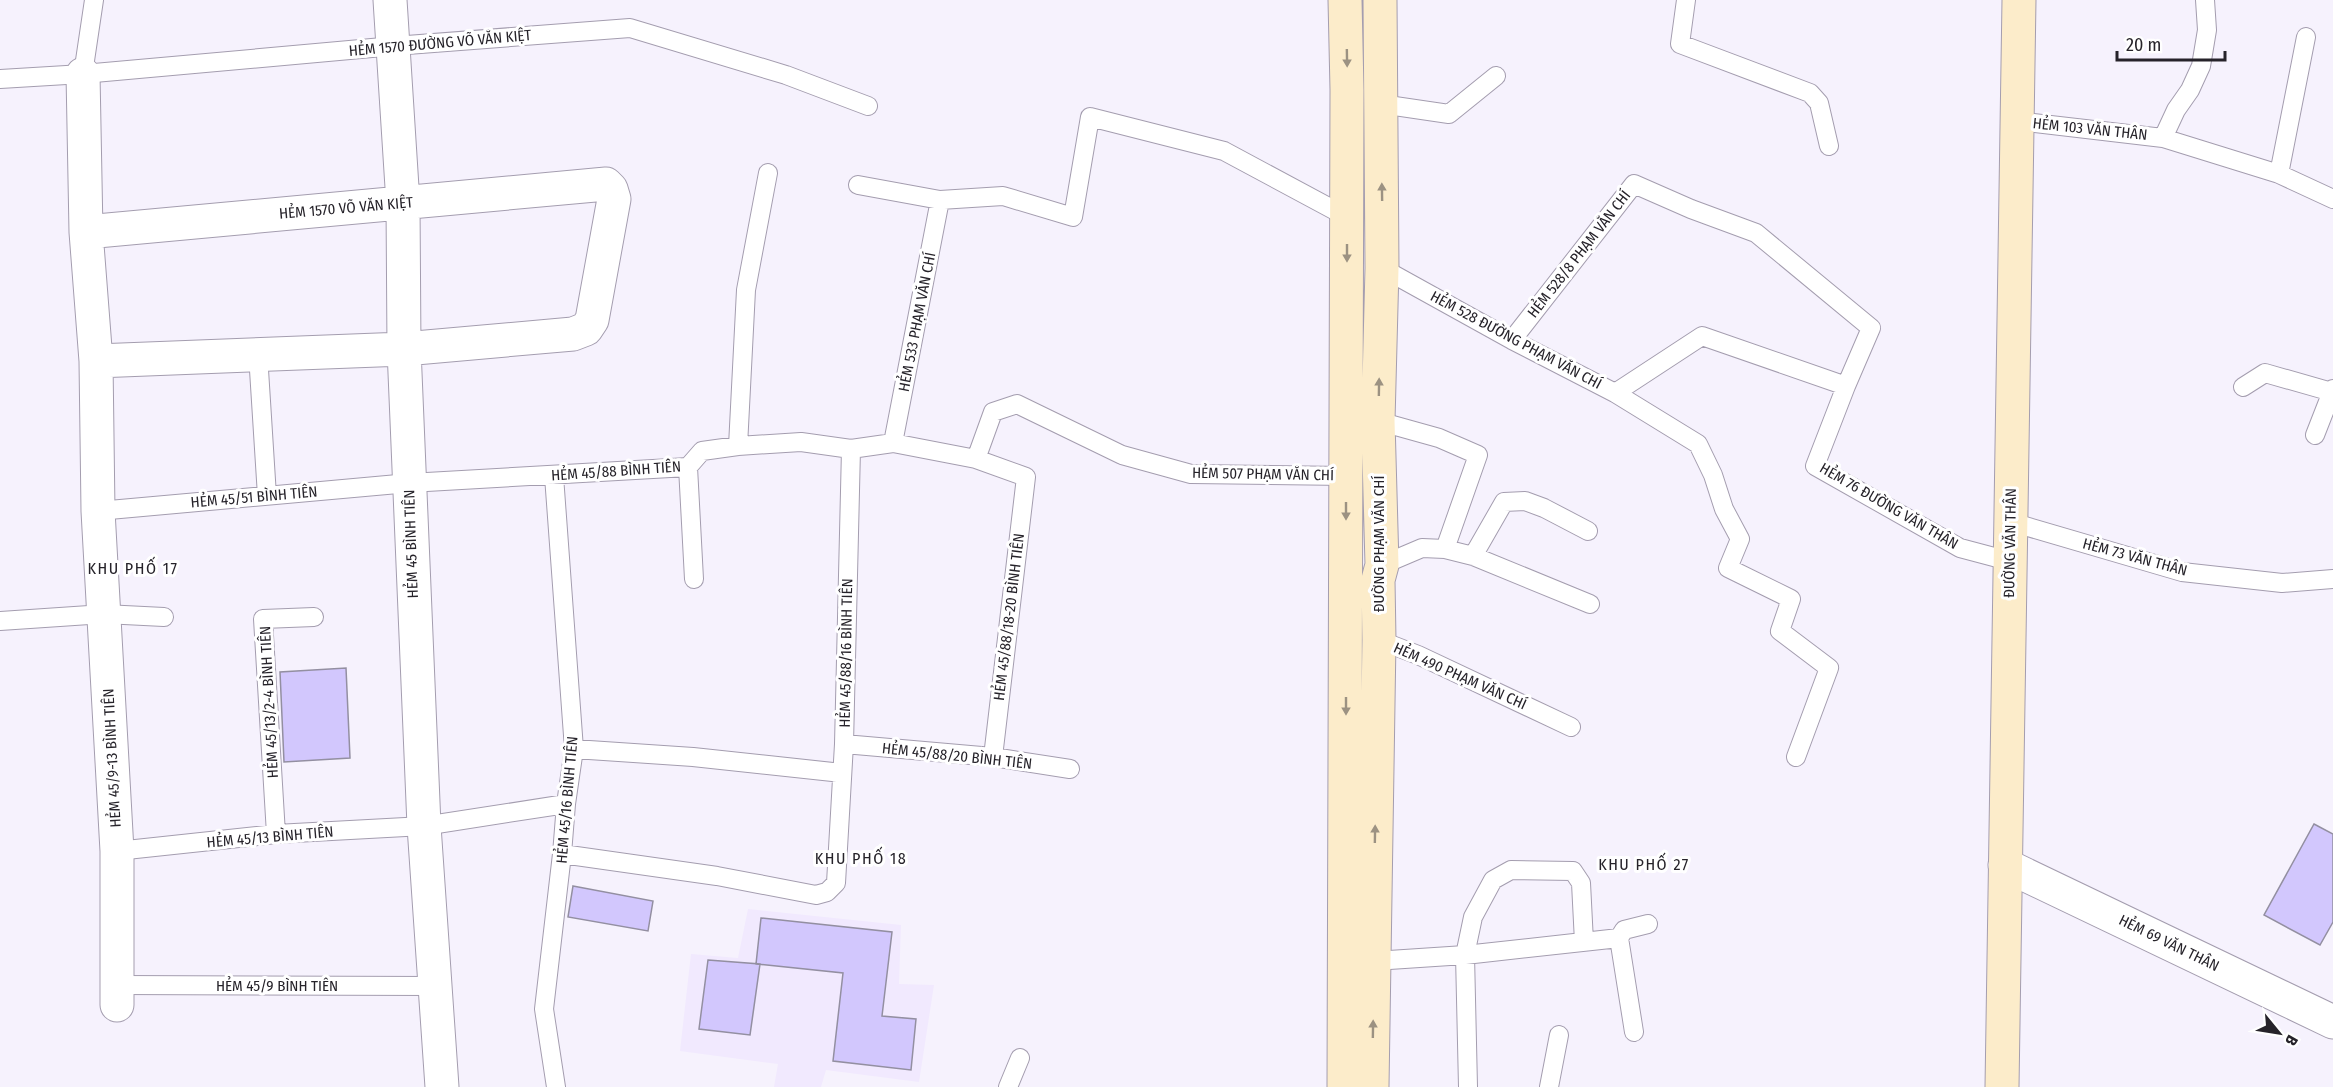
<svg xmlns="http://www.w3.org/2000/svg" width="2333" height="1087" viewBox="0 0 2333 1087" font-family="'Fira Sans Condensed',sans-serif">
  <rect width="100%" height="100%" fill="#f6f2fd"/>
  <path fill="#f1e9fe" d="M748,909l153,16 -2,59 35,1 -15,97 -93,-12 -5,17h-47l4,-23 -98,-13 11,-97 47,4z"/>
  <path fill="#d2c7fd" stroke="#938fa1" stroke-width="1.5" d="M346,668l4,90 -66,4 -4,-90z
    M2314,824l19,10v88l-13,23 -56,-30z
    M573,886l80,15 -5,30 -80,-14z
    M761,918l131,14 -10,84 34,3 -5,51 -78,-9 10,-88 -87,-9z
    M708,960l52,4 -10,71 -51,-6z"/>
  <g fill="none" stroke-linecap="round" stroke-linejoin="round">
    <defs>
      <path id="lane" d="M1686,0l-6,44 130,49 9,10 10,43
        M83,74l11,-74
        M0,79l83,-5 311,-28 236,-18 156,47 82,31
        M1381,104l68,10 47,-38
        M2017,121l146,17 116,36 54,25
        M2163,138l13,-28 14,-20 11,-24 6,-36 -2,-30
        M2279,174l27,-137
        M858,185l82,15 63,-4 70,21 17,-100 134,34 123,66
        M1382,268l130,72 103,53 87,-57 144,50
        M1512,340l122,-156 57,25 65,24 115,95 -25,58 -31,80 145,82 49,13
        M258,354l9,142
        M2243,387l22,-14 67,19
        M1615,393l83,51 15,31 11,34 16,30 -12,29 63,31 -11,32 49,37 -33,89
        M1378,421l61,17 39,17 -33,94
        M2315,435l18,-46
        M893,443l47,-243
        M738,446l8,-156 22,-117
        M976,459l17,-47 24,-8 105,51 69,19 155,2
        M688,467l6,112
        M554,476l20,273 -8,55 -4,50 -18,155 12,78
        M98,511l311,-28 279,-16 14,-16 36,-5 63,-4 50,7 42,-6 83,16 50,18 -33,280
        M2011,522l171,50 100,11 51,-4
        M1473,556l31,-54 21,-1 19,7 44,23
        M1382,565l40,-17 23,1 28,7 117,48
        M0,621l104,-7 60,3
        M1379,640l39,15 153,72
        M844,744l149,13 77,12
        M574,749l119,8 149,16
        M276,834l-13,-215 51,-2
        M117,851l159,-17 148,-8 142,-22
        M562,854l155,22 99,19 11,-3 9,-9 8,-139 7,-295
        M1374,961l91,-6 154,-17
        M118,985l317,1
        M1634,1032l-15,-94 5,-8 24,-6
        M1008,1087l12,-29
        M1468,1087l-3,-132 8,-38 20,-37 18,-10 62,1 8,12 3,59
        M1549,1087l10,-52"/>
      <path id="street" d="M390,0l13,203 1,146 20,477 18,261
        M83,74l3,158 10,129 2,150 19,340v154
        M86,232l520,-48 5,5 3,10 -22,121 -6,9 -13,5 -169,15 -308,12
        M2005,865l328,157"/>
      <path id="secondary" d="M1344,1087l3,-997 -2,-90
        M1372,1087l7,-447 -1,-60 4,-15 -4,-144 4,-153 -2,-268
        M2002,1087l17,-1087"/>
    </defs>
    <use href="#lane" stroke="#a49daf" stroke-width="20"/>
    <use href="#street" stroke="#a49daf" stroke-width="35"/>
    <use href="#secondary" stroke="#a49daf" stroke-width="35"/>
    <use href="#lane" stroke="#fff" stroke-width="18"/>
    <use href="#street" stroke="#fff" stroke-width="33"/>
    <use href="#secondary" stroke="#fcecca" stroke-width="33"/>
  </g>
  <defs><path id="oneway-solid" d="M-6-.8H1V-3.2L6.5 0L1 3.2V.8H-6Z" transform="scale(1.5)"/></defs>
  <g fill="#9c9282">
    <use href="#oneway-solid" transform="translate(1347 58) rotate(89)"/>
    <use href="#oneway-solid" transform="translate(1382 192) rotate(-91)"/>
    <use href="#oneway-solid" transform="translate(1347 253) rotate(90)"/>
    <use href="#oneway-solid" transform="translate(1379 387) rotate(-89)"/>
    <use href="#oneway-solid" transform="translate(1346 511) rotate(90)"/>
    <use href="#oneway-solid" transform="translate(1346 706) rotate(90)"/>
    <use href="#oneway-solid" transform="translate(1375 834) rotate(-89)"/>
    <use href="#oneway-solid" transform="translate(1373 1029) rotate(-89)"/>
  </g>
  <g text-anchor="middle" stroke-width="6" stroke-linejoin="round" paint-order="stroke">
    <g font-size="15" fill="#26232a" stroke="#fff">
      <text transform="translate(440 43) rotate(-5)" y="5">HẺM 1570 ĐƯỜNG VÕ VĂN KIỆT</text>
      <text transform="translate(2090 129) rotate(6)" y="5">HẺM 103 VĂN THÂN</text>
      <text transform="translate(346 208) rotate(-5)" y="5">HẺM 1570 VÕ VĂN KIỆT</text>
      <text transform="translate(1579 254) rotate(-52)" y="5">HẺM 528/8 PHẠM VĂN CHÍ</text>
      <text transform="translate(917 322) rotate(-79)" y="5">HẺM 533 PHẠM VĂN CHÍ</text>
      <text transform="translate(1516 340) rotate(28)" y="5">HẺM 528 ĐƯỜNG PHẠM VĂN CHÍ</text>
      <text transform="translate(616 471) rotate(-4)" y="5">HẺM 45/88 BÌNH TIÊN</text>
      <text transform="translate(1263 474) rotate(1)" y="5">HẺM 507 PHẠM VĂN CHÍ</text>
      <text transform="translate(254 497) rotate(-5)" y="5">HẺM 45/51 BÌNH TIÊN</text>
      <text transform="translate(1889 506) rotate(30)" y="5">HẺM 76 ĐƯỜNG VĂN THÂN</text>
      <text transform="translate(2010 543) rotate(-89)" y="5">ĐƯỜNG VĂN THÂN</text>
      <text transform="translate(411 544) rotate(-92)" y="5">HẺM 45 BÌNH TIÊN</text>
      <text transform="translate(1379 544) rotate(-90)" y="5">ĐƯỜNG PHẠM VĂN CHÍ</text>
      <text transform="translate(2135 557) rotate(15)" y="5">HẺM 73 VĂN THÂN</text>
      <text transform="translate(1009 617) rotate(-83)" y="5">HẺM 45/88/18-20 BÌNH TIÊN</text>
      <text transform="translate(846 653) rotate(-89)" y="5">HẺM 45/88/16 BÌNH TIÊN</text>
      <text transform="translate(1460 676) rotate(24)" y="5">HẺM 490 PHẠM VĂN CHÍ</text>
      <text transform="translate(269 702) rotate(-93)" y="5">HẺM 45/13/2-4 BÌNH TIÊN</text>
      <text transform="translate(957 756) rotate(6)" y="5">HẺM 45/88/20 BÌNH TIÊN</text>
      <text transform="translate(112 758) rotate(-93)" y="5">HẺM 45/9-13 BÌNH TIÊN</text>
      <text transform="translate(567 800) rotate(-85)" y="5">HẺM 45/16 BÌNH TIÊN</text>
      <text transform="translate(270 837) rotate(-5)" y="5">HẺM 45/13 BÌNH TIÊN</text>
      <text transform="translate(2169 943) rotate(26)" y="5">HẺM 69 VĂN THÂN</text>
      <text x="277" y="991">HẺM 45/9 BÌNH TIÊN</text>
    </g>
    <g font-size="16" letter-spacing="1.5" fill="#26232a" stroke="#fff">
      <text x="133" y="574">KHU PHỐ 17</text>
      <text x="861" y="864">KHU PHỐ 18</text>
      <text x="1644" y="870">KHU PHỐ 27</text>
    </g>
  </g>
  <g transform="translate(2279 1033) rotate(120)" stroke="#ffffff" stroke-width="4.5" paint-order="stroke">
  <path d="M0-4.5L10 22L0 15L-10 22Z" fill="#26232a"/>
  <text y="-9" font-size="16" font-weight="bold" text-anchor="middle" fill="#26232a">B</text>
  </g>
  <path d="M2117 51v9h108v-9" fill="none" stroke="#26232a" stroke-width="3"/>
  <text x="2126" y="51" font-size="18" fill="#26232a" stroke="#ffffff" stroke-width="4.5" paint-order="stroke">20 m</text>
</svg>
